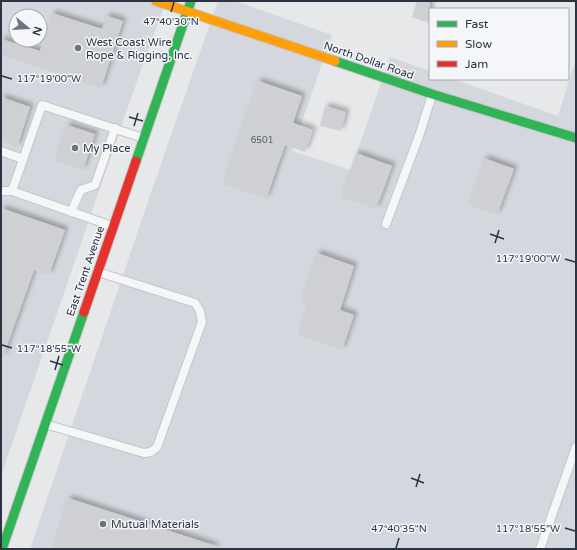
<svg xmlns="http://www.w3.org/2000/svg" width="577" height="550" viewBox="0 0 577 550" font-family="'Varela Round',sans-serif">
  <defs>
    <filter id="shadow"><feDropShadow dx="3.5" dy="-3.5" stdDeviation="2" flood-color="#0004"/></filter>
  </defs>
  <rect width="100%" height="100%" fill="#e6e8ea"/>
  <path fill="#d4d7dd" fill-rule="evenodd" d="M1,1h165l-36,100 -129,375zM16,16h24v24h-24z
    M218,1h17l97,34 -40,116 59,19 39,-113 40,14v8h23l105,37 18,-57v490h-546l126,-371z"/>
  <path fill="#ced0d3" filter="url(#shadow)" d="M417,1h13v22l-18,-6z
    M52,13l50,16 5,-13 16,5 -22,67 -100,-33v-16l39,12z
    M258,81l44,15 -9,27 20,7 -8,22 -20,-7 -19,54 -43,-15z
    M1,97l29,10 -13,40 -16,-6z
    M325,106l21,6 -5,19 -21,-5z
    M67,125l28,9 -12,36 -28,-9z
    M356,153l36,13 -16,43 -35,-12z
    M484,158l30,11 -17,46 -29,-10z
    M1,208l64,22 -16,45 -15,-5 -31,87h-2z
    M317,253l37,13 -14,44 14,5 -12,35 -44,-15 10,-30 -7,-3z
    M68,498l148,48 -1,3h-163z"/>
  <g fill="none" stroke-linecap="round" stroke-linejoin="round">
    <defs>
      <path id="lane" d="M1,151l22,8
        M1,191h11
        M71,212l10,-22 14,-5 20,-57
        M386,224l33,-88 13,-41
        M112,226l-100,-35 30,-86 101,33
        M45,424l99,29 7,-1 6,-5 45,-125 -2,-11 -5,-8 -97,-31
        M540,549l36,-102"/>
      <path id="fast" d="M335,61l97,33 144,44
        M136,161l55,-160
        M2,549l82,-237"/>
      <path id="slow" d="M156,1l179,60"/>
      <path id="jam" d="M84,312l52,-151"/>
    </defs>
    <use href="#lane" stroke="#c4c6c8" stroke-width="10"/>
    <use href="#fast" stroke="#c4c6c8" stroke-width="11"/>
    <use href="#slow" stroke="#c4c6c8" stroke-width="11"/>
    <use href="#jam" stroke="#c4c6c8" stroke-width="11"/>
    <use href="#lane" stroke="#f5f6f7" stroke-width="8"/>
    <use href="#fast" stroke="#30b455" stroke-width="9"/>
    <use href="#slow" stroke="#ff9f0a" stroke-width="9"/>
    <use href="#jam" stroke="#e5322d" stroke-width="9"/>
  </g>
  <path fill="none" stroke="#2b3445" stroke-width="1.5" d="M171,12l3,-10M2,76l10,3M129,117l14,4M134,126l4,-13M490,234l14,5M495,243l4,-13M565,259l10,3M2,345l10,3M50,361l13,4M55,370l4,-14M411,478l13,5M416,487l4,-13M565,528l10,3M396,548l3,-10"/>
  <g fill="#6c737f" stroke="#f4f6f9" stroke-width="1.5">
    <circle cx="78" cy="48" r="4"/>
    <circle cx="75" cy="148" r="4"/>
    <circle cx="103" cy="524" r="4"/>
  </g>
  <g text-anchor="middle" stroke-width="3" stroke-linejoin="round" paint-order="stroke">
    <g font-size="9" fill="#545c69">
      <text x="262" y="143">6501</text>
    </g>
    <g font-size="11" fill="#2b3445" stroke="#f4f6f9" text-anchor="start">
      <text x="86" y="46">West Coast Wire<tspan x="86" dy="13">Rope &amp; Rigging, Inc.</tspan></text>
      <text x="83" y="152">My Place</text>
      <text x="111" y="528">Mutual Materials</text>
    </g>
    <g font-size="11" fill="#2b3445" stroke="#f4f6f9">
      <text transform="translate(369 60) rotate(19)" y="4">North Dollar Road</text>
      <text transform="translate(85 271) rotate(-71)" y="4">East Trent Avenue</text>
    </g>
  </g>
  <g font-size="10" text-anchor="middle" fill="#2b3445" stroke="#f4f6f9" stroke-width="3" stroke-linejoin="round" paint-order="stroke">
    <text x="171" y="25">47°40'30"N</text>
    <text x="49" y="82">117°19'00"W</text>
    <text x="528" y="262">117°19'00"W</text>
    <text x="49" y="352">117°18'55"W</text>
    <text x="528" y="532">117°18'55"W</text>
    <text x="399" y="532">47°40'35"N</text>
  </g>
  <rect width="577" height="550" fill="none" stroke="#2b3445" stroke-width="4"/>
  <rect x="429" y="8" width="140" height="72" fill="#f4f6f9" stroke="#a4a8b1"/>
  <rect x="437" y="21" width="20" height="6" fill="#30b455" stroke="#a4a8b1"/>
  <text x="465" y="28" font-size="12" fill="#2b3445">Fast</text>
  <rect x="437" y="41" width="20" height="6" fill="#ff9f0a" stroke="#a4a8b1"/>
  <text x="465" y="48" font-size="12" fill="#2b3445">Slow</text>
  <rect x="437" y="61" width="20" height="6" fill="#e5322d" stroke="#a4a8b1"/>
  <text x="465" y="68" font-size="12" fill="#2b3445">Jam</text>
  <g transform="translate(28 28) rotate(108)"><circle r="19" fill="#f4f6f9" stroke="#a4a8b1"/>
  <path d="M0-3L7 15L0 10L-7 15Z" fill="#6c737f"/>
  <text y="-6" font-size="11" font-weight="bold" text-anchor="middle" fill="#2b3445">N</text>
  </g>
</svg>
